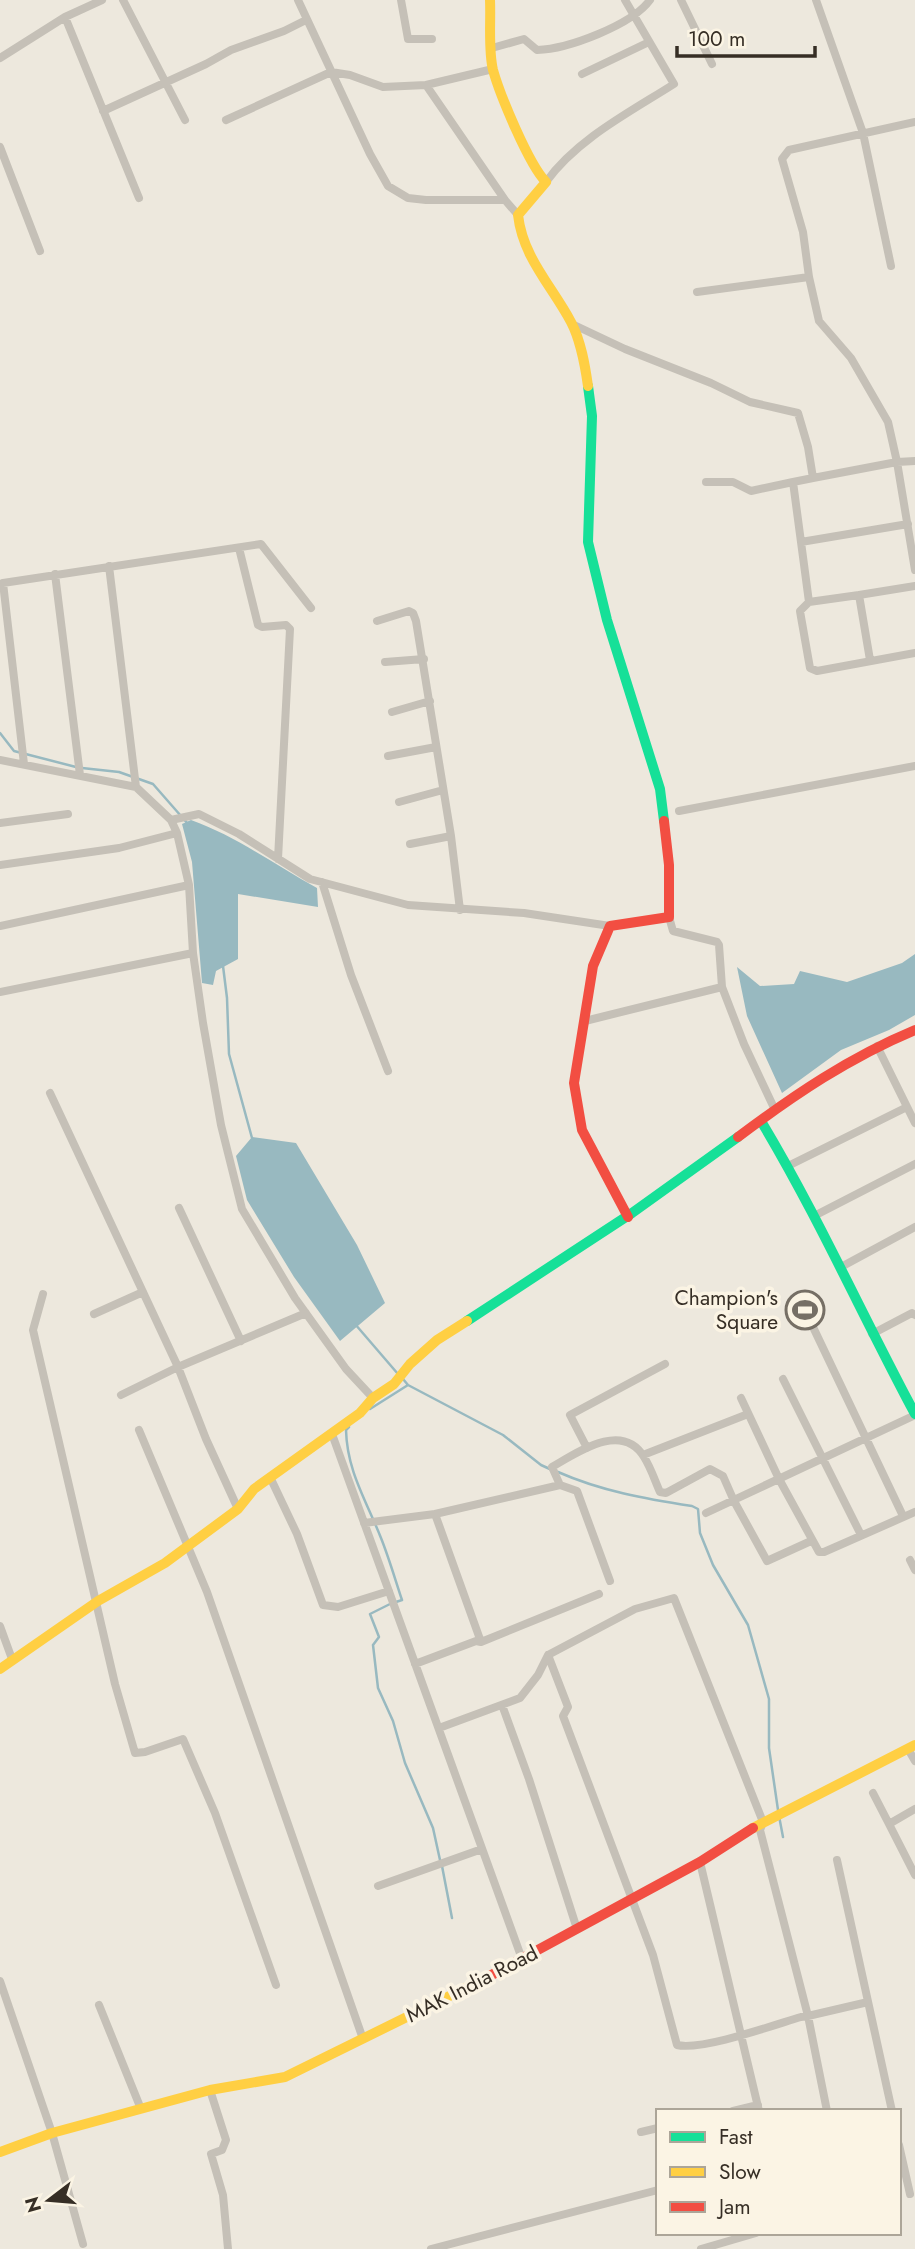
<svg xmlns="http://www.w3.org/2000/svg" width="915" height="2249" viewBox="0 0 915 2249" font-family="Jost,sans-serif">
  <rect width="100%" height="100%" fill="#ede8dd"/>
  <path fill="#98b9c0" d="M191,820c45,16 84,45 126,68l1,19 -80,-13v65l-22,12 -3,14 -11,-2 -10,-121 -10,-38z
    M915,954v61l-26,15 -48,20 -59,43 -35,-77 -10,-49 23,19 34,-2 6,-13 47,11 55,-19z
    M252,1137l44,6 61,102 28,58 -45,38 -46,-64 -47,-77 -11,-44z"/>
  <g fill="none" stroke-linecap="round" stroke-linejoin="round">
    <path stroke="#98b9c0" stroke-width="2.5" d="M0,733l14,18 62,16
      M82,768l37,4 34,12 35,40
      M223,966l4,32 2,56 23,84
      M355,1324l43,50
      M403,1379l5,6 95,50 38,30 11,5
      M370,1409l38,-24
      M349,1427l-3,3c1,41 20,70 35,108 8,20 14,41 21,62l-6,2
      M558,1472c43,19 88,27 134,34l6,3 2,24 13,32 35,60 21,74v49l9,62
      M390,1604l-20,10 9,23 -6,8 5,43 15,33 12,42 28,65 7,32
      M779,1816l4,21
      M442,1866l10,52"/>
    <path stroke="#c5c0b7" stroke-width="8" d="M123,0l62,120
      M298,0l72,154 18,32 20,12 18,2h79l13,15
      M401,0l7,39h24
      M681,0l31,64
      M816,0l47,133 28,133
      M65,17l74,181
      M492,48l32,-9 13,11c31,-1 95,-25 113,-50
      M0,58l65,-41 37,-17
      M582,74l67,-32
      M426,85l79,115
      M103,111l103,-47 25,-14 53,-19 22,-11
      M226,120l105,-48 19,3 33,12 43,-2 67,-16
      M915,122l-126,28 -7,9 21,73 6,45 10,44 32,37 37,64 9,40 18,108
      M0,147l40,104
      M546,182c31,-43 84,-70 128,-98l-49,-84
      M697,292l112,-15
      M572,324l53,25 86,34 39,19 48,11 10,34 5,31 84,-16 18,-1
      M813,478l-20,4 16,120 -9,9 1,6 9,51 7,3 98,-18
      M706,482h27l18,9 42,-9
      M801,542l107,-18
      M239,548l19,77 4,2 24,-2 4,4 -12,230
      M109,566l27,221
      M55,574l25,201
      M859,595l56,-9
      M809,602l50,-7 11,65
      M377,621l32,-10 4,2 3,8 35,215 9,74
      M385,662l39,-3
      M392,712l38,-11
      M388,756l48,-9
      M0,760l136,27 35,33 6,13 12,52 4,68 10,70 18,102 21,84 53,89 51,71 27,29
      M24,764l-21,-181 258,-39 50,64
      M399,802l44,-12
      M679,811l236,-45
      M171,820l28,-6 40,20 71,45 98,26 116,8 86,13
      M0,823l68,-9
      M410,844l41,-8
      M0,865l119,-17 58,-15
      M322,882l29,93 37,96
      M669,917l4,14 44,11 2,3 3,42 22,57 31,66
      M0,926l189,-41
      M0,992l193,-39
      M585,1021l137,-34
      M877,1046l38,77
      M50,1093l128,274 128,-54
      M788,1166l119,-59
      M179,1208l62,133
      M814,1216l101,-52
      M841,1267l74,-40
      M43,1294l-10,36 82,354 20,69 10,-1 38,-13 32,74 61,172
      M94,1314l49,-22
      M813,1327l90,189
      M872,1334l40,-21 3,2
      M783,1379l78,156
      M121,1395l57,-28 28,72 32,70
      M741,1398l38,81 40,73h5l91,-40
      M139,1430l68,162 156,447
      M332,1434l190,525
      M587,1448l-17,-33 95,-51
      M643,1455l105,-41
      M270,1477l27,57 26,71 15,2 51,-16
      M706,1513l209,-98
      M435,1514l125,-29
      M364,1523l71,-9 46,128 118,-48
      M910,1560l5,10
      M610,1581l-33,-90 -17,-6 -8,-18c26,-15 70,-46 92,-10 7,11 11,24 16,35l6,1 44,-24 13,7 11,25 33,60 44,-20
      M0,1626l12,33
      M415,1664l61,-23 5,1
      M502,1705l27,74 48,150
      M439,1728l81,-30 18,-23 10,-20
      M908,1749l7,12
      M873,1793l16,31 26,-15
      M889,1824l26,51
      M837,1860l55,251
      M700,1862l59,249
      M378,1886l104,-37
      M0,1981l52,152 31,111
      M99,2005l42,104
      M210,2090l16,50 -4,10 -11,4 12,41 5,54
      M733,2111l25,-6
      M827,2111l-19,-95 -48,-186 3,-8 -89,-224 -39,11 -87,46 20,52 -5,9 90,239 24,90c24,6 97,-20 124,-28l7,-1 60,-14
      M641,2132l17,-4
      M899,2145l11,49
      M431,2249l227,-59
      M701,2249l55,-16"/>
    <path stroke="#16e098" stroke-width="10" d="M588,386l4,30 -4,126 19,78 53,169 4,32
      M761,1121c57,95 102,196 154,293
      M467,1321l165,-108 106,-76"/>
    <path stroke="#ffcf43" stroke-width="10" d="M490,0c1,22 -2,49 3,70 7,25 36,95 53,112l-28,33c5,43 34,71 53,107 10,19 14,43 17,64
      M0,1669l98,-68 67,-38 73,-54 16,-20 106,-76 13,-15 21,-14 16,-20 27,-24 30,-19
      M753,1828l162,-83
      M0,2152l52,-19 158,-43 75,-13 201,-99"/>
    <path stroke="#f24e42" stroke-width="10" d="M738,1137c56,-42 112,-80 177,-107
      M628,1217l-46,-87 -8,-47 19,-117 17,-40 59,-9v-52l-5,-44
      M486,1978l214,-116 53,-34"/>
  </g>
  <defs>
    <symbol id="stadium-ring" viewBox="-11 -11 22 22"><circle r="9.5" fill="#fbf4e4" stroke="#766f65" stroke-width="1.5"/><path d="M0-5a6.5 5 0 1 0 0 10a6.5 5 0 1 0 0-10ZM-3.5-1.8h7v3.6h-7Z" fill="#766f65"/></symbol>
  </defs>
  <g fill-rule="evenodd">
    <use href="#stadium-ring" x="783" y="1288" width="44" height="44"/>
  </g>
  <g text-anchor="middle" stroke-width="7" stroke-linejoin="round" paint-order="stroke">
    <g font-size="21" fill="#362e25" stroke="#fbf4e4" text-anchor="end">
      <text x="778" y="1305">Champion's<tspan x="778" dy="24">Square</tspan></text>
    </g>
    <g font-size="21" fill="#362e25" stroke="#fbf4e4">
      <text transform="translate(472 1984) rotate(-27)" y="7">MAK India Road</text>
    </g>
  </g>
  <rect x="656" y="2109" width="245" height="126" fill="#fbf4e4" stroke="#aca598" stroke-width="2"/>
  <rect x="670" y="2132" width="35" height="10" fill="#16e098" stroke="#aca598" stroke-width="2"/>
  <text x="719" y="2144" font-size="21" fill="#362e25">Fast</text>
  <rect x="670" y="2167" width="35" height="10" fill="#ffcf43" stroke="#aca598" stroke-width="2"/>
  <text x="719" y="2179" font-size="21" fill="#362e25">Slow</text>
  <rect x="670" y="2202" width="35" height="10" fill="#f24e42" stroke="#aca598" stroke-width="2"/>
  <text x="719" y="2214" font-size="21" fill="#362e25">Jam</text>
  <g transform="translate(49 2200) rotate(254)" stroke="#fbf4e4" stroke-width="5" paint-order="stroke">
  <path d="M0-5L12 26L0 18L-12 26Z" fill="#362e25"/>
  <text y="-10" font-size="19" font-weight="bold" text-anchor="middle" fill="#362e25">N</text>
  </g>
  <path d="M677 46v10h138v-10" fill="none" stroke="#362e25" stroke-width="3.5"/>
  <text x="688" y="46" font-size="21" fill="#362e25" stroke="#fbf4e4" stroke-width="5" paint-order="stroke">100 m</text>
</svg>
